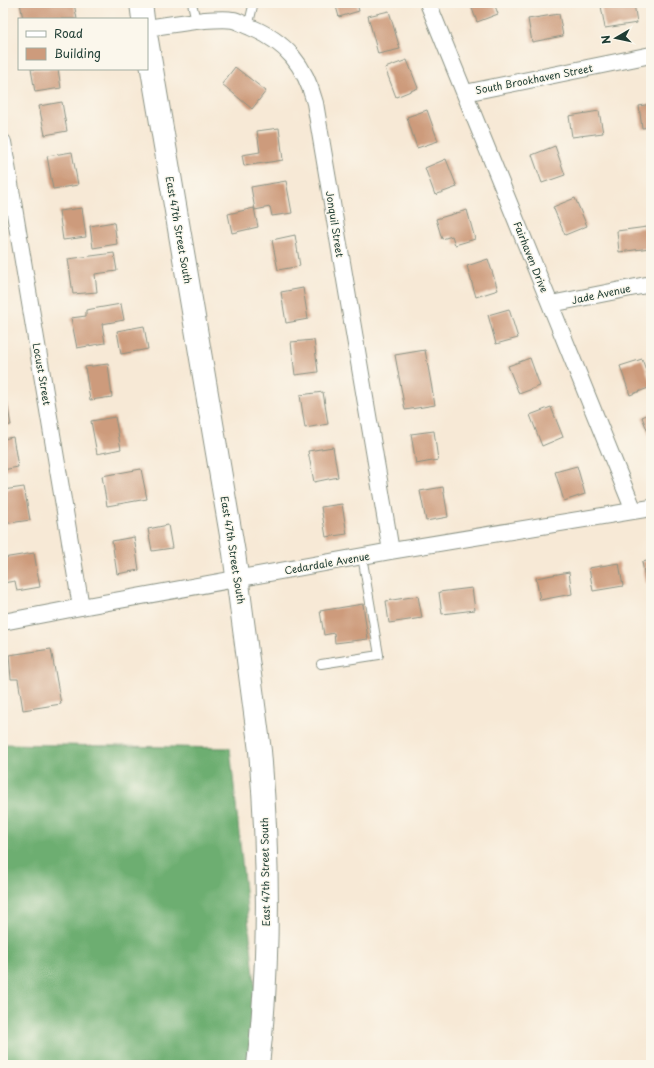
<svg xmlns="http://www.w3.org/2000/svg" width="654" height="1068" viewBox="0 0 654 1068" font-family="'Playpen Sans',sans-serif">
  <rect width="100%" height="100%" fill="#fbf7ec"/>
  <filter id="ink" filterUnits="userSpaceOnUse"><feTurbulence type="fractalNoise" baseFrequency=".025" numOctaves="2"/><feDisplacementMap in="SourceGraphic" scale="8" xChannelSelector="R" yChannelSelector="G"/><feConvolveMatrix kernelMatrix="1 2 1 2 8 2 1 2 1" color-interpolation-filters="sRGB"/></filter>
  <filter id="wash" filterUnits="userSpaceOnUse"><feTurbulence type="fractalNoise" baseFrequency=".012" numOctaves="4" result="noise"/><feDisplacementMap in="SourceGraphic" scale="16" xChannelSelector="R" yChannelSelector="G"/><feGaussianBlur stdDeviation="0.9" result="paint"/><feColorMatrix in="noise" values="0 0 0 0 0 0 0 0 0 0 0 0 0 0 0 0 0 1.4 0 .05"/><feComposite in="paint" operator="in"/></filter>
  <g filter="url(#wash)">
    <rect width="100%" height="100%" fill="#f7e9d6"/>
    <path fill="#6dae71" stroke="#467652" d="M3,744l227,4 31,293 -4,24h-254z"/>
    <g id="blocks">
      <path fill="#cd9b7c" d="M20,3h54l3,16h-54z
        M335,3h22l2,8 -20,6z
        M470,3h24l4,11 -21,8z
        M620,3h14l3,20 -32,5 -4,-22z
        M389,11l11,38 -22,5 -10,-38z
        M559,14l4,22 -31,6 -4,-23z
        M407,60l11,28 -22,9 -11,-29z
        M235,67l31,24 -14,18 -30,-25z
        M31,69h27l3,19 -26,4z
        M62,102l5,29 -22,4 -6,-29z
        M651,104v23l-9,1 -3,-22z
        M427,110l11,31 -21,7 -10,-31z
        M599,111l4,22 -31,4 -3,-21z
        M279,128l4,32 -39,6 -2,-11 18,-3 -3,-21z
        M555,146l10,29 -23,8 -10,-28z
        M72,152l6,33 -25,4 -6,-33z
        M446,159l11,28 -22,8 -10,-27z
        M286,181l6,32 -20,3 -2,-9 -15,3 -4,-23z
        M575,198l12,28 -22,9 -12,-28z
        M82,208l4,29 -23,3 -4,-29z
        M254,208l4,19 -26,6 -4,-19z
        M467,210l8,29 -20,6 -3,-9 -10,3 -6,-20z
        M114,222l3,22 -24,4 -3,-22z
        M647,227l3,21 -31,4 -2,-21z
        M295,235l5,31 -22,4 -6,-30z
        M114,253l3,18 -22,3 2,18 -24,2 -5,-35z
        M488,259l10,31 -22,7 -9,-31z
        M303,288l5,31 -22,4 -5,-31z
        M121,304l3,16 -22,4 3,19 -28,5 -6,-30 15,-2v-6z
        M509,309l9,29 -22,6 -8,-29z
        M144,326l4,23 -27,5 -4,-23z
        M314,340l4,32 -23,3 -4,-33z
        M425,350l10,55 -30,5 -10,-55z
        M530,358l10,28 -21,8 -11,-28z
        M642,359l9,25v3l-21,8 -10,-29z
        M108,364l4,33 -22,3 -5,-33z
        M3,387h1l7,38 -8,1z
        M323,392l5,32 -23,4 -5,-33z
        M551,407l12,30 -21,9 -12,-31z
        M651,413v27l-9,-23z
        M115,417l6,32 -24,5 -6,-33z
        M434,431l4,29 -22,4 -5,-30z
        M13,437l5,30 -15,3v-31z
        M333,447l5,30 -24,5 -6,-31z
        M577,466l8,28 -21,7 -9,-29z
        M141,469l6,30 -40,7 -5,-30z
        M24,487l6,33 -27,4v-34z
        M443,487l5,30 -22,4 -6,-30z
        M342,504l5,30 -21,3 -5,-30z
        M168,525l4,23 -20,3 -4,-22z
        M134,537l5,33 -22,4 -5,-33z
        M34,553l6,34 -23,4 -2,-10 -12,2v-25z
        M651,560v22l-5,1 -4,-21z
        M619,563l4,23 -30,5 -4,-23z
        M569,572l3,22 -32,6 -4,-22z
        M472,588l3,22 -33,4 -3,-22z
        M418,596l4,22 -33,5 -3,-22z
        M363,604l5,35 -33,4 -1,-10 -10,2 -4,-24z
        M51,649l10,55 -38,6 -5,-31h-7l-2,-24z"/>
    </g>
  </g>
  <g filter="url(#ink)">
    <use href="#blocks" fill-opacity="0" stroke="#8b9385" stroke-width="1"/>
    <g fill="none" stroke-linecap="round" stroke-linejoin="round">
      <defs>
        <path id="lane" d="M192,3l4,18
          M248,27l5,-21 -1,-3
          M321,664l58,-9 -17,-99"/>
        <path id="street" d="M428,3l206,508
          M147,28c19,-3 39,-6 58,-8 9,0 19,-2 28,0 6,1 11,5 17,7 36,15 55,38 65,76l76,448
          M465,93l186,-38
          M3,142l78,465
          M551,304l100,-20
          M3,622l78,-15 310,-56 260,-43"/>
        <path id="secondary" d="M141,3l2,16
          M147,40l87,513 26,198c9,104 10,211 -2,314"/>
      </defs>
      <use href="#lane" stroke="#8b9385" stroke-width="10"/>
      <use href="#street" stroke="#8b9385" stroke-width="18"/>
      <use href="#secondary" stroke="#8b9385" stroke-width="24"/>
      <use href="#lane" stroke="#fff" stroke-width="8"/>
      <use href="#street" stroke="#fff" stroke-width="16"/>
      <use href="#secondary" stroke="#fff" stroke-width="22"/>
    </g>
  </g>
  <g text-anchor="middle" stroke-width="3" stroke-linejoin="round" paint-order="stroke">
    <g font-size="10" fill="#1f3d34" stroke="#fbf7ec">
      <text transform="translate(534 79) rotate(-11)" y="4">South Brookhaven Street</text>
      <text transform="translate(335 224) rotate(81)" y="4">Jonquil Street</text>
      <text transform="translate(179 230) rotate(80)" y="4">East 47th Street South</text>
      <text transform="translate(531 257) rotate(68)" y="4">Fairhaven Drive</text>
      <text transform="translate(601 294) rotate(-12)" y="4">Jade Avenue</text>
      <text transform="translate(42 374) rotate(80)" y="4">Locust Street</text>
      <text transform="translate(233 550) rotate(81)" y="4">East 47th Street South</text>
      <text transform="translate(327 563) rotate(-10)" y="4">Cedardale Avenue</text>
      <text transform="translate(265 872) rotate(-91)" y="4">East 47th Street South</text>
    </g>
  </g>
  <rect width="654" height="1068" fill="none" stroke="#fbf7ec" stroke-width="16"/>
  <rect x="18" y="18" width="130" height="52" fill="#fbf7ec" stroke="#a3ada2"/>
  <rect x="26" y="31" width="20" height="6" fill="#ffffff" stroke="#a3ada2"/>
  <text x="54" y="38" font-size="12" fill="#1f3d34">Road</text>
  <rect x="26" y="48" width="20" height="12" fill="#cd9b7c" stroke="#a3ada2"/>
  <text x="54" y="58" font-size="12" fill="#1f3d34">Building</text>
  <g transform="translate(616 38) rotate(261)" stroke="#fbf7ec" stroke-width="3" paint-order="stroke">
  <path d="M0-3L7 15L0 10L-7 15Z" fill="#1f3d34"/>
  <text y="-6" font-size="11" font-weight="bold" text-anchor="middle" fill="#1f3d34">N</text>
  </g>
</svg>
